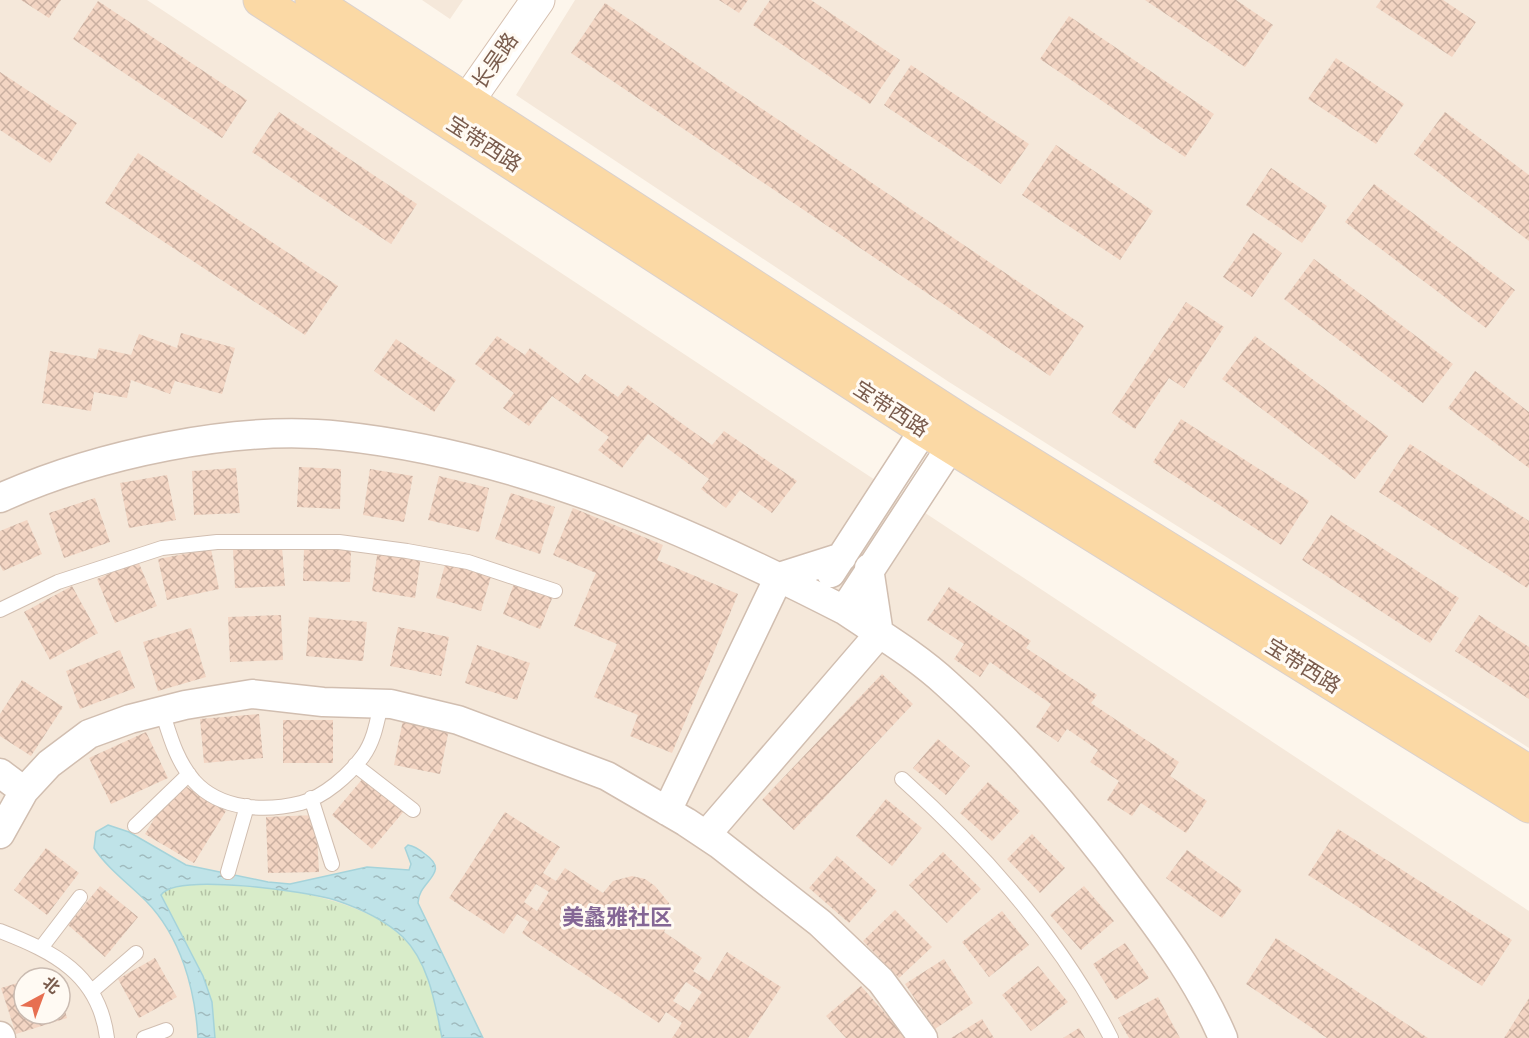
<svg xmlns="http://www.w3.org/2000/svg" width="1529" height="1038" viewBox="0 0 1529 1038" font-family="'Public Sans','Noto Sans SC',sans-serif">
  <defs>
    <pattern id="grass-tufts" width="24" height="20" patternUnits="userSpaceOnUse" patternTransform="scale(1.5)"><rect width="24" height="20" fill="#d8ecc9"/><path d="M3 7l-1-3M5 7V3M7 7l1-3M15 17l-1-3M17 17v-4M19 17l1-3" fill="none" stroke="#b4c2a5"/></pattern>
    <pattern id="water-ripples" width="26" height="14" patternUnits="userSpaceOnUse" patternTransform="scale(1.5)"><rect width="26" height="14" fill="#bfe3e8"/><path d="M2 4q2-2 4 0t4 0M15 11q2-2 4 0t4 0" fill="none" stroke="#a0bbbe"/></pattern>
    <pattern id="building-cross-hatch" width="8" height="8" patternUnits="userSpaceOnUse" patternTransform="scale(1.5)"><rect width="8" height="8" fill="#f3d5c3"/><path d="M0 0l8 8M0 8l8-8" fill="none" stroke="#cab0a1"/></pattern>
  </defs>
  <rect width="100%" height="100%" fill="#fdf6ec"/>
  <path fill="#f5e8da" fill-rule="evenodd" d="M0,0h147l1382,911v127h-1529zM24,978h36v36h-36z
    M422,0h41l-13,19z
    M575,0h954v748l-580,-366 -433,-287z"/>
  <path fill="url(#grass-tufts)" d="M183,885c62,-5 189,8 228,62 20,26 24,60 31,91h-227l-3,-36 -9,-26 -42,-82 7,-6z"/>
  <path fill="url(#water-ripples)" stroke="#a5d3da" stroke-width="1.5" d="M108,825l21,7 57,33 82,17 22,2 77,-17 42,3 2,-6 -6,-16 3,-3c7,1 12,5 17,9 27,19 -7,27 -7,49l65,135h-41c-7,-35 -13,-75 -39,-101 -19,-18 -44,-29 -68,-37 -26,-8 -159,-28 -174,-5l42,81 9,26 3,36h-17c-3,-49 -17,-101 -52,-137 -17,-17 -39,-33 -52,-53l2,-16z"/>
  <path fill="url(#building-cross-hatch)" fill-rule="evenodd" d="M21,0h40l-12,18z
    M719,0h29l-9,13z
    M770,0h41l89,60 -30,44 -117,-79z
    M1145,0h91l37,25 -28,42z
    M1381,0h62l33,22 -24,35 -76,-50z
    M98,1l149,99 -25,38 -149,-99z
    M605,3l479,323 -34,50 -479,-323z
    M1069,16l145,98 -29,43 -145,-98z
    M1336,58l68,46 -28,40 -68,-45z
    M911,65l118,79 -28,40 -117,-79z
    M0,72l77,51 -27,40 -50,-33z
    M279,112l138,92 -26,40 -139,-92z
    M1445,112l84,63v66l-115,-87z
    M1056,145l97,66 -33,49 -98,-65z
    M138,153l200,133 -33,49 -200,-132z
    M1271,168l56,38 -25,37 -56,-38z
    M1374,184l141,106 -29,38 -141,-106z
    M1253,233l29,20 -30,44 -29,-20z
    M1314,259l139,105 -30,39 -139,-104z
    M1186,302l38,25 -40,61 -15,-10 -34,51 -23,-16z
    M181,333l54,15 -13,46 -47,-13 -5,13 -39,-14 -4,18 -33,-6 -3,19 -49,-8 8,-52 46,8 3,-11 32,7 8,-21 38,14z
    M497,336l28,19 5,-7 48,36 7,-10 33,23 10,-12 84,60 12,-14 73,50 -25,32 -32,-23 -14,18 -25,-19 8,-10 -61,-45 -26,34 -24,-18 11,-13 -57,-41 -23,30 -26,-18 11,-15 -39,-29z
    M1255,336l133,100 -33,43 -133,-100z
    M396,339l60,41 -22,32 -60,-41z
    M1475,371l54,41v56l-81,-60z
    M1181,419l128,82 -28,44 -128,-83z
    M1410,444l119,77v63l-2,4 -148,-96z
    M299,467l42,2 -1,40 -43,-2z
    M236,468l4,45 -46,2 -2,-44z
    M370,469l43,7 -9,46 -41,-7z
    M167,475l9,45 -47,8 -9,-45z
    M439,476l50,12 -10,44 -51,-12z
    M511,493l44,14 -15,47 -45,-15z
    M95,498l15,44 -46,16 -15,-45z
    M573,508l90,37 -6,15 81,34 -66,159 -42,-17 8,-21 -44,-18 23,-53 -43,-18 22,-53 -43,-18z
    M1331,515l128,83 -29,45 -128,-83z
    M27,520l15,34 -39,17 -3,-6v-34z
    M282,547l3,39 -50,2 -2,-39z
    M211,549l8,40 -52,11 -9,-41z
    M304,549l47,1 -1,32 -47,-1z
    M378,549l43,7 -6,42 -43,-7z
    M138,561l19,45 -42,17 -18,-44z
    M446,561l46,12 -11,38 -45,-13z
    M515,581l38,15 -13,33 -37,-15z
    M72,586l26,47 -48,27 -26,-48z
    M949,587l82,54 -5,7 71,47 -6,8 88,59 -9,14 37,25 -21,32 -45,-30 -9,13 -25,-16 12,-19 -29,-19 8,-12 -31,-21 -9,13 -22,-15 15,-23 -61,-42 -10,15 -26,-18 10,-15 -37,-24z
    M281,615l2,45 -53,2 -2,-45z
    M1479,615l50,32v52l-74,-48z
    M309,617l58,5 -4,39 -57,-5z
    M398,627l51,10 -8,39 -51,-10z
    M191,628l15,49 -48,14 -15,-49z
    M477,645l53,18 -13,37 -52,-17z
    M120,650l15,38 -55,21 -14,-38z
    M882,674l31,30 -119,126 -32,-30z
    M22,680l41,27 -32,49 -31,-20v-22z
    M259,714l4,44 -59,5 -4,-44z
    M283,720h50v43h-50z
    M403,720l46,9 -9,45 -46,-9z
    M146,732l22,46 -57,26 -22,-46z
    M938,739l32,27 -24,29 -33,-27z
    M370,770l40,34 -38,45 -40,-34z
    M177,781l49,30 -32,52 -49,-29z
    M988,782l32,29 -28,30 -32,-28z
    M886,799l36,29 -30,38 -36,-30z
    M505,812l55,35 -17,26 13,8 9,-13 38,25 10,-12 19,-5 13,3 10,7 14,17 -1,20 -4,9 38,26 -9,13 16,10 18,-29 54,35 -33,51h-76l10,-15 -16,-11 -7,11 -137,-90 7,-11 -12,-8 -13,20 -55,-36zM536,884l13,8 -12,19 -13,-9zM686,982l16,10 -13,19 -16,-10z
    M316,815l3,57 -51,1 -2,-56z
    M1338,829l174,111 -30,46 -174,-111z
    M1032,834l33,34 -25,25 -33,-34z
    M46,848l33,25 -32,42 -33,-25z
    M1187,850l55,40 -20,28 -56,-40z
    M943,852l38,37 -34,34 -38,-38z
    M837,856l40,35 -28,32 -40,-35z
    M100,886l38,31 -33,40 -37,-32z
    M1084,886l30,35 -33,29 -31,-35z
    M895,910l37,37 -33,31 -36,-37z
    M1002,911l27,34 -40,32 -27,-35z
    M1276,938l152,100h-101l-81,-54z
    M1125,943l24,35 -33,22 -23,-36z
    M155,958l22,39 -38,21 -21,-39z
    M944,959l29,44 -38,26 -30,-45z
    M1038,966l30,36 -37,29 -29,-36z
    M53,972l1,6h-18z
    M24,981v33h36l1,-17 6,21 -51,16 -15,-46z
    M861,986l46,52h-61l-20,-22z
    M1158,997l22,41h-51l-11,-20z
    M1529,998v40h-25z
    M982,1019l12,19h-43z
    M1079,1028l6,10h-22z"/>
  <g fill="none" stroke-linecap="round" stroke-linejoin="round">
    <defs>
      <path id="lane" d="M0,610l58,-28 104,-34 55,-6h122l68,9 61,11 87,29
        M162,711c8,25 14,49 32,70 26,29 71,31 107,22 23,-6 48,-28 62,-47 11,-15 14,-34 18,-52
        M355,765l58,45
        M902,779c81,73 160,162 209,259
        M311,798l21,66
        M135,826l54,-52
        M228,872l19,-66
        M0,931c54,21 99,43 107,107
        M41,948l39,-51
        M92,991l44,-38
        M144,1038l22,-8"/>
      <path id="street" d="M0,498c96,-43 236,-74 341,-62 177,19 345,93 503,174l119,-182
        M831,573l105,-162
        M844,610c34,23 73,46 103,74 70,63 132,136 187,211 34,45 67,91 89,143
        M0,773l24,18
        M667,811l112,-234 63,-20
        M0,834l24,-43 25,-27 40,-30 41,-15 55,-14 67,-11 71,8 68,2 67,16 149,56 79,46 33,22 101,79 61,58 42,57
        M706,835l173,-201 -10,-66
        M0,1036l1,2"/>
      <path id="secondary" d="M452,123l86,-123"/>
      <path id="primary" d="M260,0l664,430 605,376
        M312,0l653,423 564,349"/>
    </defs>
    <use href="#lane" stroke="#d1beb0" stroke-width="16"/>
    <use href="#street" stroke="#d1beb0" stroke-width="31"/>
    <use href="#secondary" stroke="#d6c0b0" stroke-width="35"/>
    <use href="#primary" stroke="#dad1cd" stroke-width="35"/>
    <use href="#lane" stroke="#fff" stroke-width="14"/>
    <use href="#street" stroke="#fff" stroke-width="28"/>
    <use href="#secondary" stroke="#fff" stroke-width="33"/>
    <use href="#primary" stroke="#fbd9a5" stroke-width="33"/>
  </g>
  <g text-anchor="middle" stroke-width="6" stroke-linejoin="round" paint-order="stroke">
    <g font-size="21" fill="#7a5c4d" stroke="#fffaf3">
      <text transform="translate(495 61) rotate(-55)" y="7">长吴路</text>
      <text transform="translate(484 144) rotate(33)" y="7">宝带西路</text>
      <text transform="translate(891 409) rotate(33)" y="7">宝带西路</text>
      <text transform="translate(1303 666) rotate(32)" y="7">宝带西路</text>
    </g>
    <g font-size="22" font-weight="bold" fill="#846695" stroke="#fffaf3">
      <text x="617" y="925">美蠡雅社区</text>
    </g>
  </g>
  <g transform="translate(42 996) rotate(41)"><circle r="28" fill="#fffaf3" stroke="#cabbb1" stroke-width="1.5"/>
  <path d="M0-4.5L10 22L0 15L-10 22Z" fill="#e76f51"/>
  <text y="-9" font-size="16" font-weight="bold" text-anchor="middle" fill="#7a5c4d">北</text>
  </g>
</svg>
